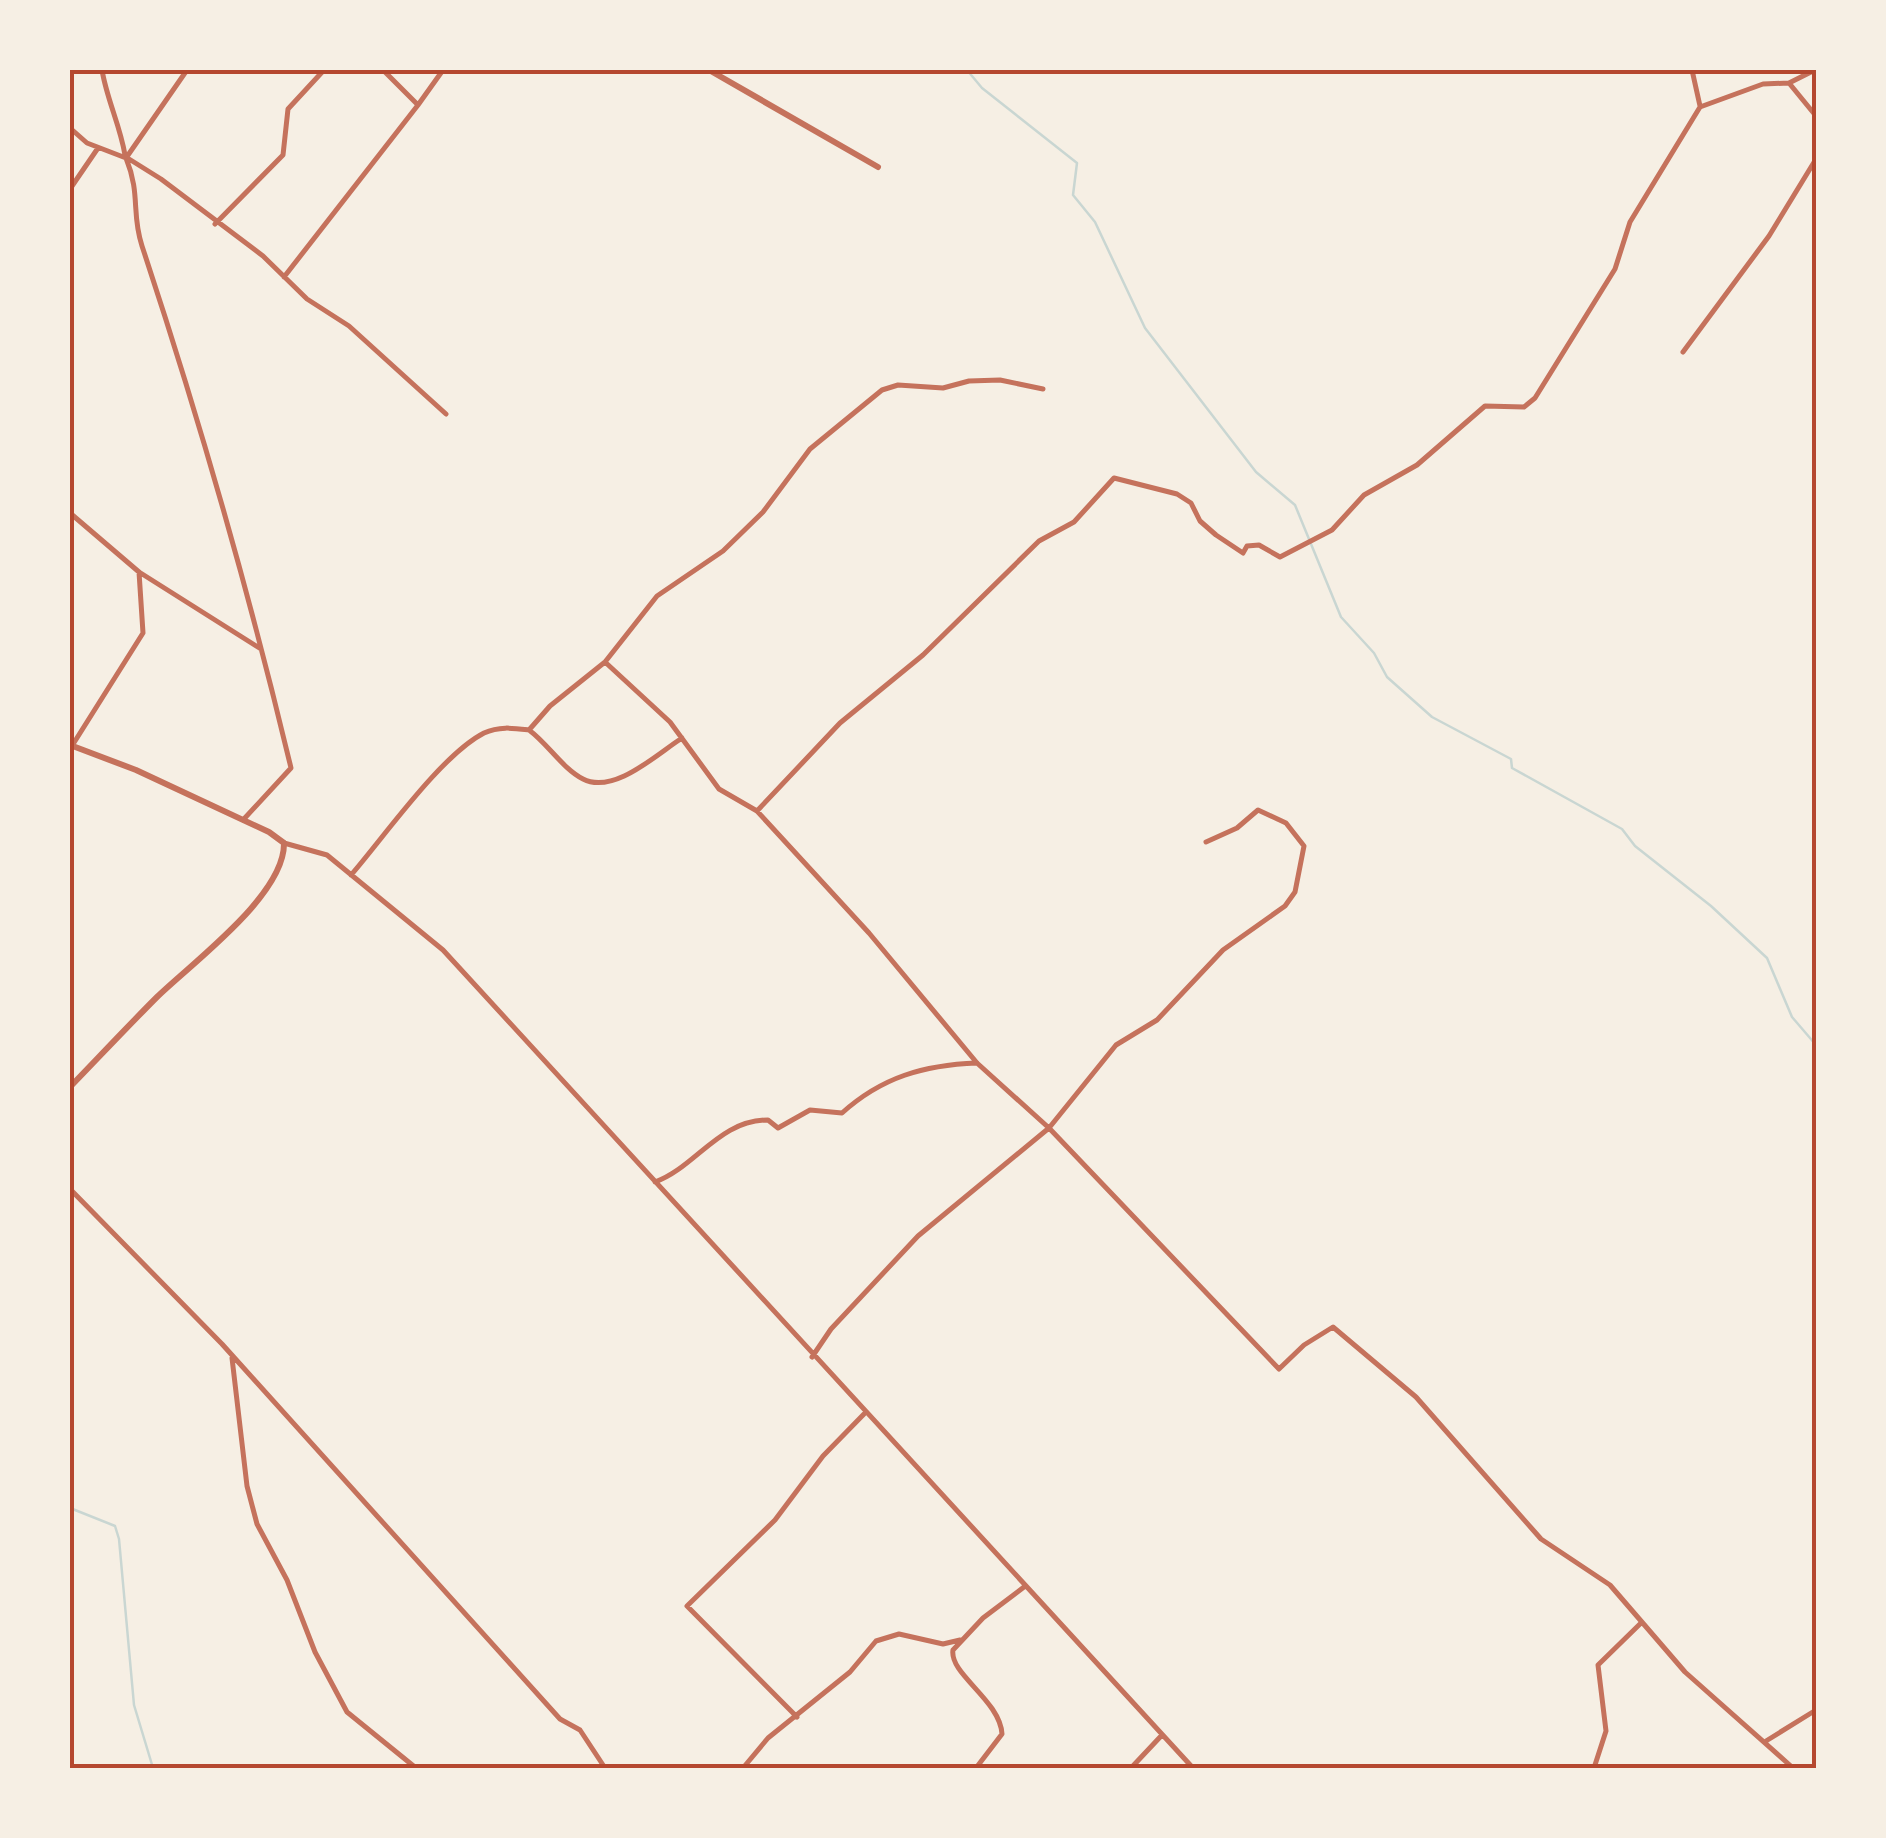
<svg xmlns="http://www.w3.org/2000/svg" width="1886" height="1838" viewBox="0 0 1886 1838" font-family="'Exo 2',sans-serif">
  <rect width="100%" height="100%" fill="#f6efe4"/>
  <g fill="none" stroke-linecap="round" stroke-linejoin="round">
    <path stroke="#c9d6d2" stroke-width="2.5" d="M967,70l15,18 95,75 -4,32 22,27 50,106 111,144 39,33 46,112 33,36 13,24 45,40 79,42 1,9 110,61 13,17 76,60 56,52 25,59 24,28
      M70,1508l45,18 4,13 15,166 19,63"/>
    <path stroke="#c5725c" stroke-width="5" d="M102,70c5,30 18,55 23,85
      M383,70l35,35 25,-35
      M1692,70l8,36
      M1789,83l27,33
      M70,128l17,15 39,15c15,37 5,55 16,88 57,172 107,346 149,522l-48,52
      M126,158l61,-88
      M129,159l32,20 102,77 44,43 42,27 97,88
      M70,189l28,-41
      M215,224l68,-69 5,-46 36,-39
      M284,277l134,-172
      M1683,352l86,-116 47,-77
      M70,513l69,59 122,77
      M605,662l65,60 49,67 38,22 112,122 108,130 72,65 230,241 25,-24 29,-18 83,70 125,142 69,46 75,87 108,96
      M529,730c19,14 34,39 54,49 31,16 74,-25 99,-41
      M70,749l73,-116 -4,-61
      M757,811l83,-88 83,-68 116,-114 35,-19 40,-44 63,16 14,9 9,18 16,14 27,18 4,-7 12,-1 21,12 52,-27 32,-35 53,-30 68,-59 39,1 11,-9 80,-129 15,-47 70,-115 63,-23 26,-1 26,-13
      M284,843l43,12 116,95 750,818
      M351,875c33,-38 90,-120 133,-142 15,-7 29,-5 45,-3l21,-24 55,-44 52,-66 66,-45 40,-39 47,-63 72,-59 16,-5 45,3 26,-7 31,-1 43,9
      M655,1182c41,-15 64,-62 113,-62l10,8 32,-18 32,3c40,-36 82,-48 135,-50
      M70,1189l152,155 338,375 20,11 25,38
      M812,1357l19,-28 87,-93 131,-108 67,-83 41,-25 66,-70 62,-44 10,-14 9,-46 -18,-23 -28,-13 -21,18 -31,14
      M232,1358l15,128 10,38 30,56 28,72 32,60 69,56
      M797,1717l-110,-111 88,-86 48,-64 41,-42
      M1766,1741l50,-31
      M743,1768l25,-30 82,-66 26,-31 23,-7 44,10 17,-4
      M976,1768l26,-34c-2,-34 -53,-60 -49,-84l30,-32 41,-31
      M1131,1768l31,-33
      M1594,1768l12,-37 -8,-66 43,-42"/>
    <path stroke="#c5725c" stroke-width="6" d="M709,70l169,97
      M70,745l66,25 133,62 15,11c1,52 -91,119 -127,154 -29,29 -58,60 -87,90"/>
  </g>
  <rect width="1886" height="1838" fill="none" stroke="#f6efe4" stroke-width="145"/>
  <rect x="72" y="72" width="1742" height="1694" fill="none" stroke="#b5482f" stroke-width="4"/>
</svg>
